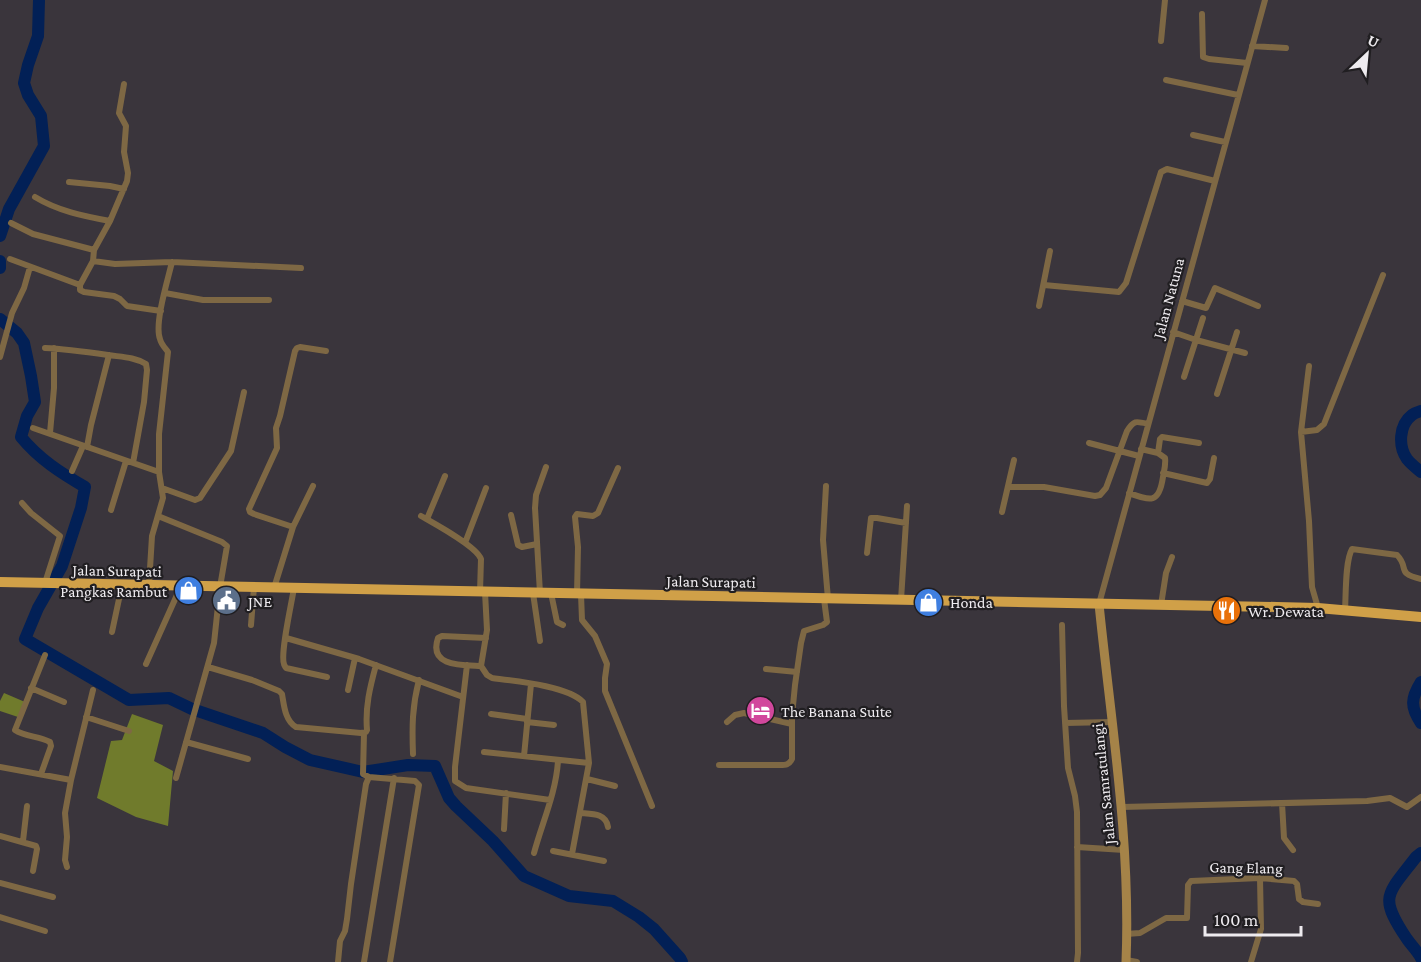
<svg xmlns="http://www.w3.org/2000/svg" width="1421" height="962" viewBox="0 0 1421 962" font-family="'Crimson Pro',serif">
  <rect width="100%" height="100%" fill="#3a353c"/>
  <path fill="#707b2c" d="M4,693l21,9 -7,15 -18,-6v-10z
    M132,714l31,11 -9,36 19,10 -5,55 -32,-9 -39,-19 14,-57 11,-1z"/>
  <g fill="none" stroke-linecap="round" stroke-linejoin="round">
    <path stroke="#022056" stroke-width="12" d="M0,236l9,-27 35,-63 -3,-30 -13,-21 -4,-12 4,-18 10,-29 1,-36
      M0,261v7
      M0,319l17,14 7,10 7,33 4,26 -8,14 -6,21c18,22 40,36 64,50l-4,21 -19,58 -24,42 -13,31 104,61 40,-2 23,11 71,24 22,14 25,13 53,12 45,-7 27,1 14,32 7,8 37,35 31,35 45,20 44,5 26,16 15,12 26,29 2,4
      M1421,411c-3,1 -6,2 -9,4 -13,10 -14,31 -5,44 4,5 9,9 14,13
      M1421,682c-10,16 -11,25 0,41
      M1421,853l-5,4c-29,38 -38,39 -9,82 5,7 11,13 14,19"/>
    <path stroke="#7e6844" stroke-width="6" d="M1202,14l1,43 6,2 38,4
      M1161,41l4,-41
      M1252,46l34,2
      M1166,80l72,15
      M1193,135l32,7
      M69,182l41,4 14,3
      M35,197c23,14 48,19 75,24
      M11,223l22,11 61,16
      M10,259l70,26v5l4,2 30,4 6,3 7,7 34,5
      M93,261l22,3 57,-2 129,6
      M80,285l13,-24 1,-11 16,-29 17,-40 1,-8 -4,-21 2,-26 -7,-13 5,-29
      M1044,285l75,7 7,-9 35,-111 6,-3 48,12
      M165,293l38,7h66
      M1182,301l24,7 9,-20 43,18
      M1039,306l11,-55
      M1173,332l23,8 49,13
      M45,348c21,1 42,4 63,7 13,2 27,2 38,9l1,6 -3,32 -11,61
      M0,357l12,-44 12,-25 6,-21
      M1309,366l-8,66 8,89 3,66 6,21
      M1184,377l19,-59
      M1217,394l20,-62
      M33,428l126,44
      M1301,432l16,-2 7,-6 59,-149
      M50,433l4,-45v-40
      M1089,443l50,13
      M87,447l4,-22 18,-70
      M1158,453l2,-14 2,-2 37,6
      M72,471l11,-25
      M1163,473l44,10 3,-4 4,-21
      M826,486l-3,54 5,59
      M1008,487h36l51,9 5,-1 6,-7 21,-57c7,-11 9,-10 21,-7
      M162,488l33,12 5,-2 31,-47 13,-59
      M1129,493c22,8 30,11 34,-16 1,-6 3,-13 2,-19l-7,-5 -17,-4
      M22,503l9,10 29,23 -15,47
      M111,510l15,-49
      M1002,512l12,-52
      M511,515l7,30 4,2 15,-3
      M158,516l64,26 5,4 -7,41 -6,56 -38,135
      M421,516c14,8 55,30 60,43l-1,33
      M427,519l18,-43
      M293,527l-39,-13 -4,-2 -1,-3 28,-61 -1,-20 4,-12 15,-65 2,-3 3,-1 26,4
      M465,543l21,-55
      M867,553l4,-35h6l29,5
      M149,585l3,-49 11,-38 -4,-26v-38l9,-82c-3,-4 -7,-8 -8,-13 -6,-15 8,-60 12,-77
      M274,588l19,-61 20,-41
      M294,588c-2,13 -14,66 -10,76 0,1 1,2 2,4l41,9
      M533,593l7,48
      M540,593l-5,-85 1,-13 10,-28
      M551,593l6,29 6,3
      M577,594l1,-47 -3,-30 2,-3 16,2 5,-3 20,-45
      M581,594l1,26 13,16 12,28 -2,14v13l47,115
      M901,600l6,-94
      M1099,604l166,-604
      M1161,605l5,-32 6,-16
      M1345,610c1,-15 0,-49 7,-61l45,6c13,13 -2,18 24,24
      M251,625l3,-38
      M1062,625l2,81 4,62 7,28 2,16 1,141 -1,9
      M112,632l10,-47
      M286,638l73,21 104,38
      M146,664l35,-78
      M467,665l-12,102v14l11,7 84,12
      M481,666l6,9 5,3c23,3 76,8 91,24l6,61 -17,91
      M481,666c-18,-1 -53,1 -43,-28l4,-2 44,2
      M481,666l6,-36 -2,-38
      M208,667l44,13 27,11 3,3c2,11 3,27 14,33l65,6 5,-1 1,-2c-2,-23 3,-43 9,-65
      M766,669l31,3
      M31,688l33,14
      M348,690l7,-32
      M491,714l36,5
      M86,717l43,14
      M527,722l27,3
      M727,722l8,-7 9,-2 48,11
      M1065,723l47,-1
      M186,742l62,17
      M484,752l105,11
      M413,754c-1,-27 -1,-47 6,-74
      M524,756l7,-72
      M719,765h61c6,0 9,0 12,-6v-43l3,-31 6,-42 3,-12 19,-6 4,-3 -3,-23
      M0,767l71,13
      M41,774l10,-28 -1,-4c-11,-6 -25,-5 -35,-12l30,-75
      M369,777l46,4 4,4 -29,177
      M587,779l28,7
      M1282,803l2,35 9,12
      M1122,807l245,-6 23,-3 17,9 14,-10
      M580,813c12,1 26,0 28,14
      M504,829l2,-36
      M0,836l36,10 1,3 -4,22
      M23,841l4,-35
      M1077,847l47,3
      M553,851l51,10
      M534,853c8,-30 22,-60 24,-92
      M67,867l-2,-7 2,-23 -2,-24 6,-33 22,-90
      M0,883l53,14
      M0,917l45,14
      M1126,934l14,-1 26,-15h21l1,-33 3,-4 69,-3 34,3 3,3 2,15 4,3 15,2
      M1126,960l11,2
      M338,962l2,-21 5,-10 2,-12 4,-35 15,-100 3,-7 -6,-3 1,-41
      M364,962l30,-184
      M1251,962l10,-33 -1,-51"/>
    <path stroke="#a58348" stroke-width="9" d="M1099,604c12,119 32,238 27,358"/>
    <path stroke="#d0a048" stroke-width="10" d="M0,582l1277,25 41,1 103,9"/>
  </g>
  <defs>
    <symbol id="shop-disc" viewBox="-11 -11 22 22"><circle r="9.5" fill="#3f7fe0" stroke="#201e21"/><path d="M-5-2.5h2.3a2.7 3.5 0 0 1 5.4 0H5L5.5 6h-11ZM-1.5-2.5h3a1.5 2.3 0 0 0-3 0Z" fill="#fff"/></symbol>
    <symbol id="civic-disc" viewBox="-11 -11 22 22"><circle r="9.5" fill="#5c6f8a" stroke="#201e21"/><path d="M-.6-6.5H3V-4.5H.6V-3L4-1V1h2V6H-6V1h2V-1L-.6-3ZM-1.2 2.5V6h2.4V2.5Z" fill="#fff"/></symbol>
    <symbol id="restaurant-disc" viewBox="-11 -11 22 22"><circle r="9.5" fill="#e8710a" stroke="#201e21"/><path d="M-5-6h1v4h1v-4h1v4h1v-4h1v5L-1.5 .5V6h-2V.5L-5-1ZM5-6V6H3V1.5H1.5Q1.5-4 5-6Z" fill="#fff"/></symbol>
    <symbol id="hotel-disc" viewBox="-11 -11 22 22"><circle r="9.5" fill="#d1479c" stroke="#201e21"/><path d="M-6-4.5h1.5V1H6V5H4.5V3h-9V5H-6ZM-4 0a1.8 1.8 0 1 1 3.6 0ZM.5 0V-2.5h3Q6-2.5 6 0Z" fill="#fff"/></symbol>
  </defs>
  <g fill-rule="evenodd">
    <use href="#shop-disc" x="172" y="574" width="33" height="33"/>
    <use href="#civic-disc" x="210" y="584" width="33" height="33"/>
    <use href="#shop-disc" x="912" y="586" width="33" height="33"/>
    <use href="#restaurant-disc" x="1210" y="594" width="33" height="33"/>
    <use href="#hotel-disc" x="744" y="694" width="33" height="33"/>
  </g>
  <g text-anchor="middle" stroke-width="4.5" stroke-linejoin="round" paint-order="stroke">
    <g font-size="16" fill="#eeebef" stroke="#201e21">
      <text transform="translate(1168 298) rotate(-75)" y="6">Jalan Natuna</text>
      <text transform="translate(117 570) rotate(1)" y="6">Jalan Surapati</text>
      <text transform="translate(711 581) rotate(1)" y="6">Jalan Surapati</text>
      <text transform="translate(1103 784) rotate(-96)" y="6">Jalan Samratulangi</text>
      <text transform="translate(1246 867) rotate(1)" y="6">Gang Elang</text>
    </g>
    <g font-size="16" fill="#eeebef" stroke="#201e21" text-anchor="start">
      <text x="167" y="597" text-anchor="end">Pangkas Rambut</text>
      <text x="248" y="607">JNE</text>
      <text x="950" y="608">Honda</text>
      <text x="1248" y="617">Wr. Dewata</text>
      <text x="781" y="717">The Banana Suite</text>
    </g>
  </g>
  <g transform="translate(1367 54) rotate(26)" stroke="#201e21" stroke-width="4.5" paint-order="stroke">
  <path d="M0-4.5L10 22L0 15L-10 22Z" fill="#eeebef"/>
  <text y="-9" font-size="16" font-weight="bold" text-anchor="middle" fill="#eeebef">U</text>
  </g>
  <path d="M1205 926v9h96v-9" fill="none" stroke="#eeebef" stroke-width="3"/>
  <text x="1214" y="926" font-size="18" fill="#eeebef" stroke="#201e21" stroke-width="4.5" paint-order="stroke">100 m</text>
</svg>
